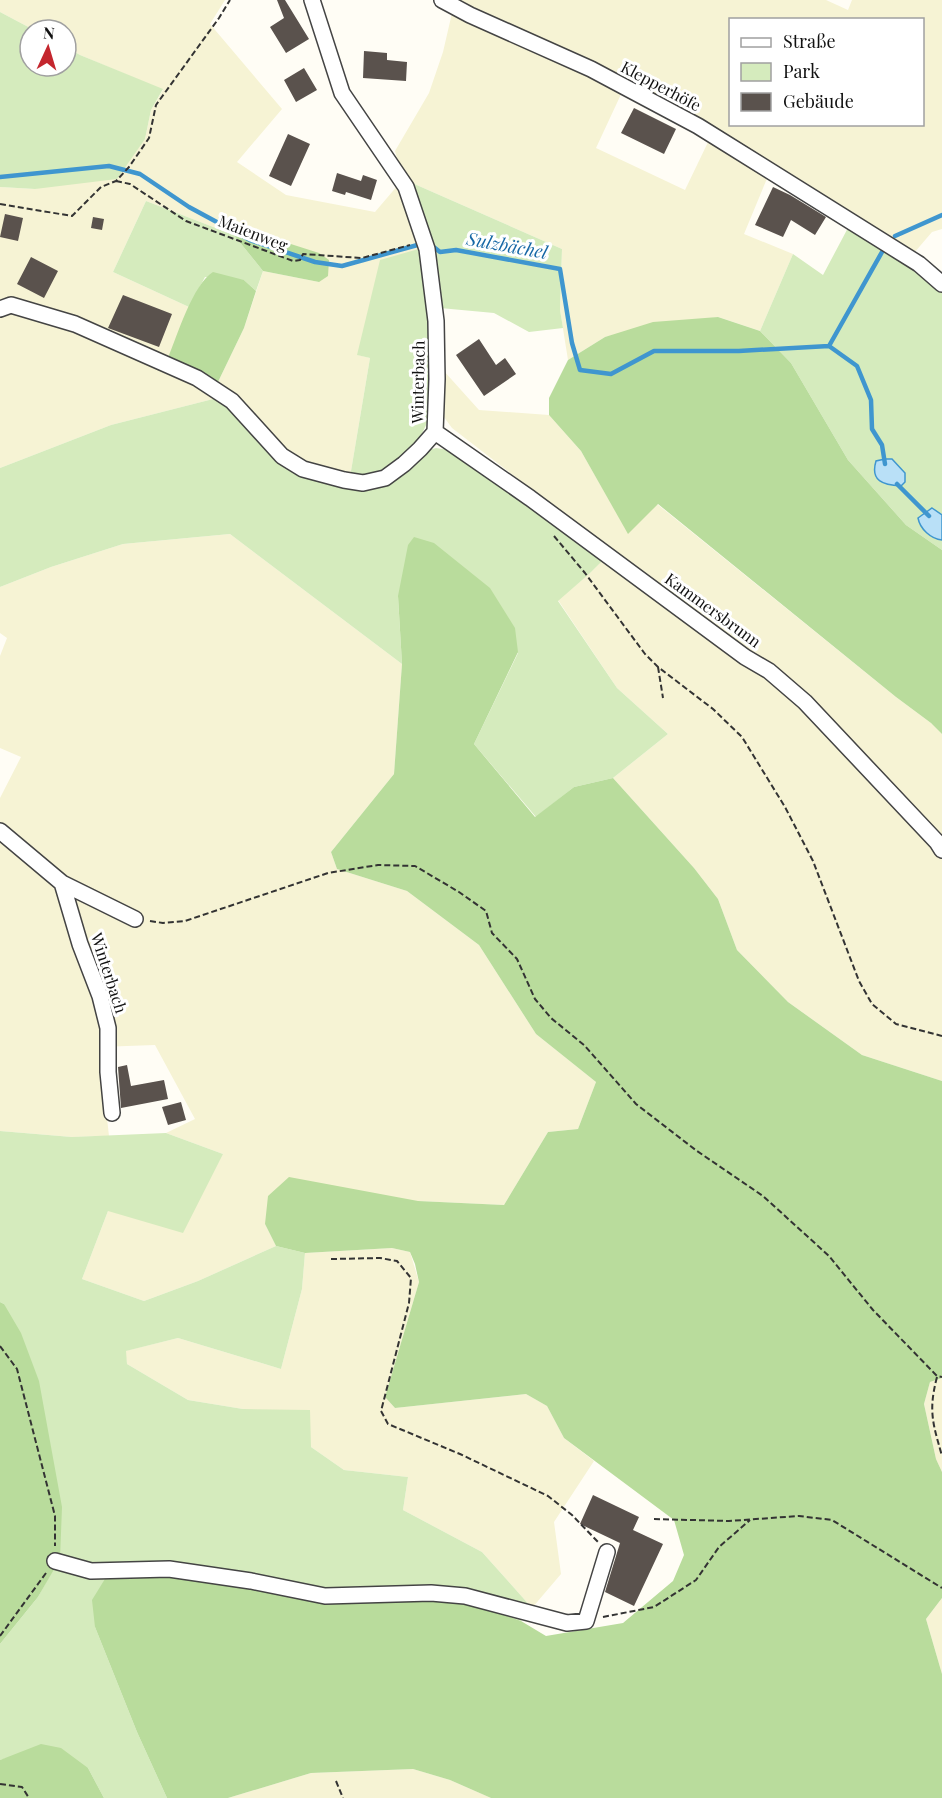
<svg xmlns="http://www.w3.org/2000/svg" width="942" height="1798" viewBox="0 0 942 1798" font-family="'Playfair Display',serif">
  <rect width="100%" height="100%" fill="#fffdf5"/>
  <path fill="#f6f3d4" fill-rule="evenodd" d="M0,0h225l-15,24 72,85 -45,53 49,33 89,17 23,-27 24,63 -64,107 12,3 -20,119 -53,-18 -25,-19 -55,-56 27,-56 19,-57 56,11 -72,-52 -13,5 -88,-34 -33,71 76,35 -24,61 52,30 -106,27 -111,43v-281l35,2 110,-50 6,-29 12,-20 -83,-35 -14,-8v-17h-32l-34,-18z
    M450,0h376l22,10 4,-10h90v229l-10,3 -18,21 -139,-87zM730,20h192v104h-192z
    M452,13l171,77 -27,58 89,42 25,-52 58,38 -24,58 49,20 -33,77 -42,-14 -113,20 -37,23 -8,-50 2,-61 -159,-70 -8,-28 34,-58 14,-41z
    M443,370l36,40 70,5 32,36 47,82 29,-29 239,193 35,26 11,11v347l-80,-26 -74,-53 -51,-52 -19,-51 -24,-31 -81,-90 55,-44 -51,-46 -59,-88 31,-26 22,-23 -159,-123 -11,-15z
    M230,534l172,130 -8,110 -63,78 6,17 70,22 72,54 57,89 60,48 -18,47 -30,3 -44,73 -86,-4 -153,23 11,22 -78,35 -54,20 -62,-22 26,-68 115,-57 -57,-21 29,-14 -40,-74 -56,2 10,89 -37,1 -72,-6v-333l21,-41 -21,-9v-92l7,-18 -7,-5v-46l51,-20 72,-23z
    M392,1248l18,4 9,30 -34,115 10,11 131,-14 21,12 17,32 30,23 -40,61 7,52 -29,34 -50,-56 -79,-42 5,-33 -64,-7 -33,-23 -68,-38 -55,-9 -61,-36 -2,-13 53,-13 103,31 21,-80 3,-36z
    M942,1378v94l-6,-13 -12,-55 6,-22z
    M942,1598v76l-16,-55z
    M413,1769l37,11 41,18h-263l83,-25z"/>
  <path fill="#d5ebbd" d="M0,12l34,18h-4v36h36v-19l14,8 83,34 -12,21 -6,29 -28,40 -82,10 -35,-2z
    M403,179l159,70 -2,61 3,18 -34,4 -35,-19 -54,-5z
    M146,201l88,34 29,36 -7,20 -12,-11 -39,-3 -16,30 -76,-35z
    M849,226l58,35 35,28v261l-36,-25 -58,-65 -57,-97 -31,-32 33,-77 30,21z
    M422,248l10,74 -4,99 -11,23 -32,29 -19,5 -16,-1 20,-119 -13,-3 23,-95z
    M217,398l62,62 104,25 19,-9 27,-26 7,-2 13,2 66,42 87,69 -13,13 -31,27 59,87 51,46 -55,44 -39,9 -38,30 -62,-73 44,-91 -120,-56 4,67 -172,-130 -107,10 -72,23 -51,20v-119l111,-43z
    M0,1131l72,6 94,-4 57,21 -40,79 -75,-22 -26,68 62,22 54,-20 78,-35 29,7 -3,36 -21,80 -103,-31 -52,13 1,13 61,36 55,9 67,1 1,37 33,23 64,7 -5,33 79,42 50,56 -11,13 -62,-23 -364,29 42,105 30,66h-63l-16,-30 -81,-10 -7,2v-116l38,-47 21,-38 -55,-255 -4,-2z"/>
  <path fill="#b9dc9c" d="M247,230l72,23 10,7 -1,16 -9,6 -56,-11 -29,-36z
    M213,272l31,8 12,11 -12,37 -27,56 -49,-26c9,-22 25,-74 45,-86z
    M718,317l42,14 31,32 57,97 58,65 36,25v184l-11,-11 -35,-26 -238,-193 -30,30 -47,-83 -32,-36v-17l19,-38 37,-23 48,-15z
    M414,537l20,6 56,45 25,40 3,24 -44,92 61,73 39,-30 39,-9 81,90 24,31 19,51 51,52 74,53 80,26v297l-12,4 -6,22 12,55 6,13v126l-16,21 16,55v124h-451l-41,-18 -37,-11 -102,4 -83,25h-61l-30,-66 -42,-105 -3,-27 16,-26 25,-6 105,14 89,20 132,-4 62,23 25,15 77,-13 50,-42 11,-26 -10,-35 -110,-82 -17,-32 -21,-12 -131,14 -10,-11 34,-115 -4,-18 -5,-12 -18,-4 -87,5 -29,-7 -11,-22 3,-28 21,-19 129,24 86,4 44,-73 30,-3 18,-47 -60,-48 -57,-89 -72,-54 -70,-22 -6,-17 63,-78 8,-110 -4,-68 10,-51z
    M0,1302l4,2 17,29 18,48 23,126 -2,52 -22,38 -38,47z
    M41,1744l20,4 27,20 16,30h-104v-38z"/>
  <path fill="#b9e0f7" stroke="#3f96cf" stroke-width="1.5" d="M885,459h7l13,14v9l-4,4c-18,-1 -31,-5 -25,-25z
    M932,508l10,7v25c-11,-1 -22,-11 -24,-22z"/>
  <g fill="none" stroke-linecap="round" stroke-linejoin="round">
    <path stroke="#3f96cf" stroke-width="4.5" d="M0,177l109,-11 31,8 49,33 61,33 65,22 27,4 79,-22
      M895,236l47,-21
      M429,246l6,2 5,4 16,-2 104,19 12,74 8,27 31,4 43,-23h85l90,-5 28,20 14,34 1,29 10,16 3,19
      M829,346l53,-94
      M897,484l32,32"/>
  </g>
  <path fill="#5a524d" d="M277,0h8l24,39 -23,14 -16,-26 14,-9z
    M364,51l23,2v7l20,2 -1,19 -43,-3z
    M304,68l13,22 -21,12 -12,-22z
    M634,108l42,21 -12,25 -43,-21z
    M288,134l22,10 -19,42 -22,-10z
    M337,173l24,8 2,-6 14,5 -6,20 -25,-8 -1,3 -13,-4z
    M773,187l17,8 36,22 -11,18 -24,-15 -8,17 -28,-12z
    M5,214l18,4 -5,23 -18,-4z
    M93,217l11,2 -2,11 -11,-2z
    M31,257l27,14 -14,27 -27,-14z
    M123,295l49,19 -13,33 -51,-19z
    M479,339l17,26 9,-7 11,16 -32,22 -28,-41z
    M127,1065l4,21 33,-6 4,19 -47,9 -3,-41z
    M181,1102l5,18 -18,5 -6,-18z
    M593,1495l46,22 -6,13 30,14 -29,62 -29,-14 15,-49 -40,-19z"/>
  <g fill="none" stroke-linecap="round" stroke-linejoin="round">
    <defs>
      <path id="minor" d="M442,0l28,15 121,54 107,57 221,138 23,20
        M0,309l11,-4 64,19 122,54 35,23 50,55 21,13 41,11 19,3 22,-5 19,-14 16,-15 15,-17 2,-53 -1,-58 -9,-72 -21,-62 -64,-94 -30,-93
        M435,432l95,66 215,159 24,14 36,31 132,140 5,8
        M0,831l62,52 73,36
        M62,883l18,61 20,52 8,32v44l4,41
        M55,1561l36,10 78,-2 82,12 74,15 106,-3 34,3 102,27 19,-2 21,-69"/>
    </defs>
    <use href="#minor" stroke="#444" stroke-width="18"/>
    <path stroke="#333" stroke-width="2" stroke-dasharray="6 3" stroke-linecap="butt" d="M116,181l14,3 56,37 107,40 7,-1 3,-6 59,4 48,-13
      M0,204l72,12 29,-29 15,-6 13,-14 20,-29 7,-33 63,-87 11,-18
      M554,536l31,37 60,81 13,13 55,42 29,28 43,70 28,54 46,120 13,23 24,20 46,12
      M658,667l5,31
      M150,921l13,2 22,-2 143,-48 50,-8 37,1 44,26 27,19 6,22 25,26 18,40 16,19 33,27 52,59 61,47 66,45 66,60 44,54 64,66 5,1
      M331,1259l49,-1 17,3 14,17 -2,25 -28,108 7,13 72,30 88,42 24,19 26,27
      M0,1346l17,23 38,147v30
      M937,1377c-9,34 -4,47 5,79
      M654,1519l75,2 70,-5 33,4 110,68
      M603,1617l51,-10 42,-27 23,-33 31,-27
      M0,1636l46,-63
      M336,1781l7,17
      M0,1784l22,3 7,11"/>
    <use href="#minor" stroke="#fff" stroke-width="15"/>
  </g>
  <g text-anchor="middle" stroke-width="6" stroke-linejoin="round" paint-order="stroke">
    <g font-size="16" fill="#111" stroke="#fff">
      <text transform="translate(661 86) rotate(28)" y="6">Klepperhöfe</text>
      <text transform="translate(253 233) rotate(21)" y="6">Maienweg</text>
      <text transform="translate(418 382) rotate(-89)" y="6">Winterbach</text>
      <text transform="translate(713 610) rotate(36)" y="6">Kammersbrunn</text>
      <text transform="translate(109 973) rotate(72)" y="6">Winterbach</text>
    </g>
    <g font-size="18" font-style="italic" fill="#1768a6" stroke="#fff">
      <text transform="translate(507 246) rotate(10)" y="6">Sulzbächel</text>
    </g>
  </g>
  <rect x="729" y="18" width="195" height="108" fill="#ffffff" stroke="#a0a0a0" stroke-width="1.5"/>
  <rect x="741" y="38" width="30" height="9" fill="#ffffff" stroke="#a0a0a0" stroke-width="1.5"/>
  <text x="783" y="48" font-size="18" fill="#111111">Straße</text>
  <rect x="741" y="63" width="30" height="18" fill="#d5ebbd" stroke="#a0a0a0" stroke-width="1.5"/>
  <text x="783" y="78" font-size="18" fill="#111111">Park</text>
  <rect x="741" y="93" width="30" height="18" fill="#5a524d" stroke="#a0a0a0" stroke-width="1.5"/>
  <text x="783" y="108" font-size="18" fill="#111111">Gebäude</text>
  <g transform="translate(48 48) rotate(4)"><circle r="28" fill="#ffffff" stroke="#a0a0a0" stroke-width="1.5"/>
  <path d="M0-4.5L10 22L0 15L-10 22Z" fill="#c4262e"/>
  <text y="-9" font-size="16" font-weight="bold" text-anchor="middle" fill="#111111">N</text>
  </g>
</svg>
